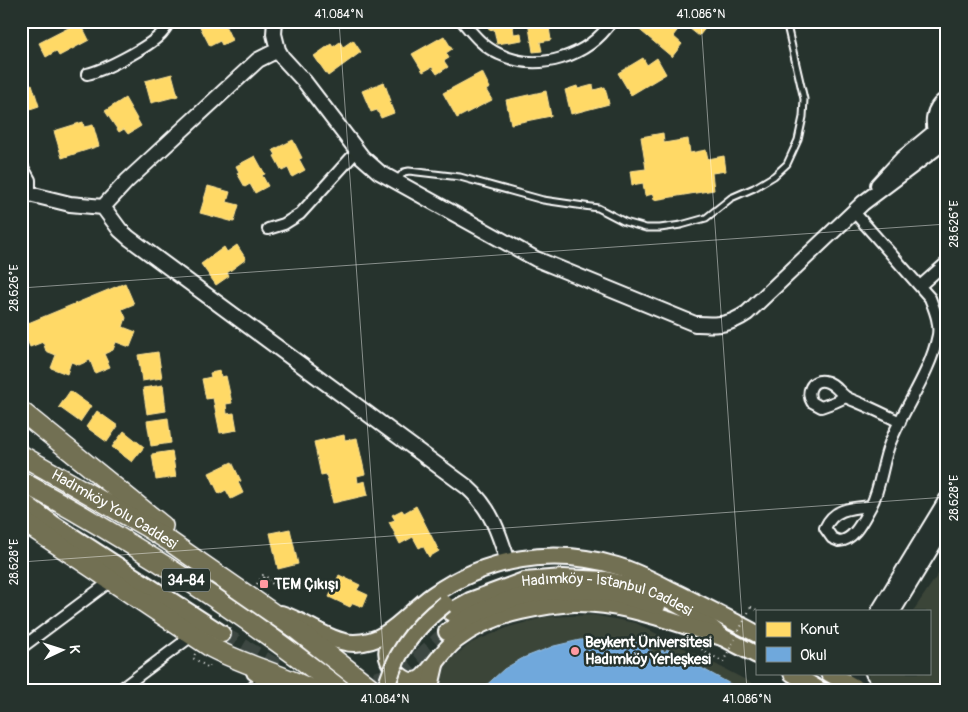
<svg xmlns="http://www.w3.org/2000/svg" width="968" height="712" viewBox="0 0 968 712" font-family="Pangolin,sans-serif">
  <rect width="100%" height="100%" fill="#26332d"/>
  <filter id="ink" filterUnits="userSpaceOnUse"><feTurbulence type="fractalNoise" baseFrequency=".02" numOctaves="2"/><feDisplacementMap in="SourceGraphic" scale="10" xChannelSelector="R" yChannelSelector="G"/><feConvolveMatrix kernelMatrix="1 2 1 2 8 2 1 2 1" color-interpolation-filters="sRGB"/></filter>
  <g filter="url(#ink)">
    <path fill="#3b4439" d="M947,561v130h-89l12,-18h59v-62h-16z
      M593,615l43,8 131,68h-330l4,-22 11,-11 19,-15 38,-16 36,-10z"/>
    <path fill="#ffd966" stroke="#ffe494" d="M197,21h26l9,19 -10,5 -2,-4 -10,5z
      M487,21h25l2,13 7,-1 1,7 -25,4 -3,-15 -5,1z
      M528,21h20l3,19 -11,2 2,9 -9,1z
      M629,21h12l6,5 4,-5h22l7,6 -7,9 9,8 -10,13z
      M694,21h7l6,5 -8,10 -10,-8z
      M80,22l9,18 -30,16 -3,-5 -10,6 -7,-14z
      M444,36l8,13 -6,4 3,5 -5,3 4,6 -11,7 -5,-7 -9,5 -11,-18z
      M353,40l8,12 -33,24 -14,-20 17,-12 2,3 7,-5 3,5z
      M643,58l4,7 10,-7 9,16 -35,21 -13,-22z
      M482,72l8,16 -4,2 6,10 -35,18 -14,-25z
      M172,74l6,22 -27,7 -6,-22z
      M21,78l4,9 7,-3 7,22 -18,6z
      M384,82l7,19h-2l5,12 -13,5 -4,-8 -6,2 -9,-21z
      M593,85l1,5 11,-3 4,17 -38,10 -6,-24 12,-4 1,3z
      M546,91l5,25 -40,8 -5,-24z
      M125,98l16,28 -13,8 -4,-5 -5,3 -14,-21z
      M83,122l1,5 9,-2 6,21 -37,12 -8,-27z
      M663,133l1,10 24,-4 2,14 16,-3 2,9 16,-3 2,15 -14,2 2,17 -60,10 -1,-6 -8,2 -2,-13 -11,2 -2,-14 16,-2 -5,-32z
      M293,140l9,18 -3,1 6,11 -13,7 -4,-9 -6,3 -8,-15 2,-1 -3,-5z
      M255,156l10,18 -3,1 6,11 -13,7 -5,-9 -5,3 -8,-14 2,-1 -3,-6z
      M208,186l22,6 -3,10 12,3 -5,17 -34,-9z
      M237,245l9,14 -19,14 2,3 -13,9 -15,-21 23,-17 3,5z
      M125,283l9,21 -12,5 4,9 -3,9 13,5 -6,15 -14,-5 -3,8 -9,4 6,13 -15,6 -5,-13 -11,5 -8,-3 -4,12 -16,-6 5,-13 -10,-4 -3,-9 -13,5 -9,-21z
      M158,352l4,26 -20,3 -4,-26z
      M220,371l1,6 5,-1 6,27 -6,1 1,10 7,-1 3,17 -17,3 -7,-35 -7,1 -4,-20 9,-2 -1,-4z
      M163,385l3,26 -19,3 -4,-26z
      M70,391l21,15 -11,16 -21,-15z
      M97,411l21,15 -11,16 -21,-15z
      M168,418l3,25 -20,3 -4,-25z
      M124,431l20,16 -12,15 -20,-15z
      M344,435l1,5 12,-2 8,36 -8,2 1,7 7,-2 3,14 -35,8 -7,-29 -5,1 -7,-33z
      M172,451l4,26 -20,3 -4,-26z
      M232,462l9,19 -3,1 5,11 -12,6 -5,-9 -7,4 -10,-21z
      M416,506l23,45 -10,6 -6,-11 -4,2 -6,-11 -13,7 -11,-22 6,-2 -3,-5 10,-5 2,3z
      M290,529l8,35 -20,5 -8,-36z
      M339,575l21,10 -3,5 11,5 -5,12 -10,-4 -3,4 -21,-10z"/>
    <path fill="#6fa8dc" stroke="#9ac2e6" d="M602,639l19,2 -1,3 4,2 6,-5 10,-1 5,3 7,9v10h2l8,-12 3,2 2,-3 76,42h-263l24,-22 19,-11 31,-12 26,-6z"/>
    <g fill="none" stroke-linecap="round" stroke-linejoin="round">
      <path stroke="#3c4742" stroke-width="16" stroke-dasharray="16 8" stroke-linecap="butt" d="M222,634l60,36
        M327,683c23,3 55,-2 75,-13 17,-10 31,-25 45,-38"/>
      <defs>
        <path id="lane" d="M396,181l8,-9 5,-1 51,6 83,23 55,8 27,14 21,6h14l21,-3 25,-7 25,-20 23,-10 20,-12 13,-12 11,-24 5,-23 1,-18 -18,-78"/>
        <path id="street" d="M462,21c11,13 21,26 37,33 39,19 89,3 113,-33
          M87,74c18,-4 60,-26 74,-40 3,-3 6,-8 9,-13
          M21,164l9,16v15
          M854,212l76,86c4,11 10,24 8,37 -8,39 -34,72 -48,108 -8,20 -9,44 -19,63 -7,12 -17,35 -32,35l-7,-3 -7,-10c9,-20 27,-20 46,-22
          M268,229l16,-5 16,-10 57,-63
          M920,286l27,-24
          M846,397l-11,5 -14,5 -9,-5c-6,-9 -1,-23 12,-21 9,1 15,11 22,16 5,3 12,5 18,8 12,5 24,11 36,17
          M21,648l91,-68
          M118,691l75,-56
          M248,691l17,-13"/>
        <path id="secondary" d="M275,21l-1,13 4,16 4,7 22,24 58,76 17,15 157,87 159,65c23,1 33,2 52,-11l116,-110 81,-61
          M940,139c-10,-13 -8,-31 7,-40
          M878,185l24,-26 34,-28
          M21,192l49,12 33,3
          M103,207l17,23 9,8 338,249c24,21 32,46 41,75
          M103,207l24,-26 131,-121 20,-10
          M879,611l68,-112
          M893,611l54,-89
          M856,673l3,8 8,10"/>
        <g id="primary">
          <path d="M21,500l32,24 169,110"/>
          <path id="s1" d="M450,612l20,-11 54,-20 39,-3 43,2 41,10 19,8 27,15 29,24 35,18"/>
          <path d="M281,614c24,7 49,29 73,29 35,0 53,-30 79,-48 54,-38 121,-48 184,-29 21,6 42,18 62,28 26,13 52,26 78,40"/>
          <path d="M396,628c-9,19 -14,27 0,44 5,5 10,9 16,9 4,0 8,-1 11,-4 12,-11 19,-26 33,-37 19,-15 42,-24 65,-29 18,-4 35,-7 53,-8 51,-1 100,20 148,34"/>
          <path d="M447,632c46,-34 102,-48 158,-40 18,3 35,9 52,14"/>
          <path d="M255,672l30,19"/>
          <path d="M792,673l29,18"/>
          <path d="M829,673l32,18"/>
          <path d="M429,691l6,-26"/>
        </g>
        <g id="highway">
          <path d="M21,411l142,115"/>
          <path id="s2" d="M21,455l124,71 24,15 128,89 78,61"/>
          <path d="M21,481c112,61 221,131 321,210"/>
          <path d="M21,520l191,128c33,17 69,26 102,43"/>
        </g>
      </defs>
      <use href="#lane" stroke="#fff" stroke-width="9"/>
      <use href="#street" stroke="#fff" stroke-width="14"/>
      <use href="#secondary" stroke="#fff" stroke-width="18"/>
      <use href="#primary" stroke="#fff" stroke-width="20"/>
      <use href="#highway" stroke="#fff" stroke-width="22"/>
      <path stroke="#fff" stroke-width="2" stroke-dasharray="1 4" stroke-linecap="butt" d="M257,584l6,-9 16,10 -1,3 -15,-11
        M751,607l8,4
        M693,644l30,18
        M195,654l-2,4 16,10 2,-4"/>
      <use href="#lane" stroke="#26332d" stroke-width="5"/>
      <use href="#street" stroke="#26332d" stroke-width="10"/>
      <use href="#secondary" stroke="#26332d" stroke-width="14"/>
      <use href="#primary" stroke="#726f52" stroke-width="16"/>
      <use href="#highway" stroke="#726f52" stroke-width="19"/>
      <defs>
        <path id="primary-bridge" d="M386,691c7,-37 30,-65 59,-87"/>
      </defs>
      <use href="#primary-bridge" stroke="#fff" stroke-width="20" stroke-linecap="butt"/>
      <path stroke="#fff" stroke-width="2" stroke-dasharray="1 4" stroke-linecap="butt" d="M723,662l28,-55"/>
      <use href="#primary-bridge" stroke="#726f52" stroke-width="16"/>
    </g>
  </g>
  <path fill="none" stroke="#fff" stroke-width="1" stroke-opacity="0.45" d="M339,21l47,670M701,21l46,670M21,288l926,-64M21,562l926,-65M21,647l3,44"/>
  <g fill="#ff9aa2" stroke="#26332d" stroke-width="2">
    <rect x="259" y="579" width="10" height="10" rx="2.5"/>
    <circle cx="575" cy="651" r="5"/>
  </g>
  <g text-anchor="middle" stroke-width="5" stroke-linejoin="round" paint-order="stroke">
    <rect fill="#26332d" stroke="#bec2c0" stroke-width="1" x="162" y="568.5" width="48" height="23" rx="4"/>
    <g font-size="14" font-weight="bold" fill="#fff">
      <text x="186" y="585">34-84</text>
    </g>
    <g font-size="15" fill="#fff" stroke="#26332d">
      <text dy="5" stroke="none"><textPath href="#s2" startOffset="108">Hadımköy Yolu Caddesi</textPath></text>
      <text dy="5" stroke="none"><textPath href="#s1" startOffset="166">Hadımköy - İstanbul Caddesi</textPath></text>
    </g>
    <g font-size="15" font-weight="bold" fill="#fff" stroke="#26332d" text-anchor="start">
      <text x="274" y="589">TEM Çıkışı</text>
      <text x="585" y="647">Beykent Üniversitesi<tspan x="585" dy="17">Hadımköy Yerleşkesi</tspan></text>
    </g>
  </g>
  <rect width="968" height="712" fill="none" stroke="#26332d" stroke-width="55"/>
  <rect x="756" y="610" width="175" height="65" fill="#26332d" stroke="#7d8581"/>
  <rect x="766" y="622" width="25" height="15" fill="#ffd966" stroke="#7d8581"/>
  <text x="800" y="634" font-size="15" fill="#ffffff">Konut</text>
  <rect x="766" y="647" width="25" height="15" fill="#6fa8dc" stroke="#7d8581"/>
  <text x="800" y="660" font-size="15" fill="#ffffff">Okul</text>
  <g transform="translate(62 650) rotate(86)" stroke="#26332d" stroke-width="4" paint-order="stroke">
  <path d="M0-4L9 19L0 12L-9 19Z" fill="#ffffff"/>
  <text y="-8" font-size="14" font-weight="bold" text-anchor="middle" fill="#ffffff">K</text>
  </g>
  <rect x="28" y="28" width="912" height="656" fill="none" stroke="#fff" stroke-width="2"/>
  <g font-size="12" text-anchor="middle" fill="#fff">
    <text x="339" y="18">41.084°N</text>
    <text x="701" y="18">41.086°N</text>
    <text transform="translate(954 224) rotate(-90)" y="4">28.626°E</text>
    <text transform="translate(14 288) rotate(-90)" y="4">28.626°E</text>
    <text transform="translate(954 498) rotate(-90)" y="4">28.628°E</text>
    <text transform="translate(14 562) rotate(-90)" y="4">28.628°E</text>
    <text x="385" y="703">41.084°N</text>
    <text x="747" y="703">41.086°N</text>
  </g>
</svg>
